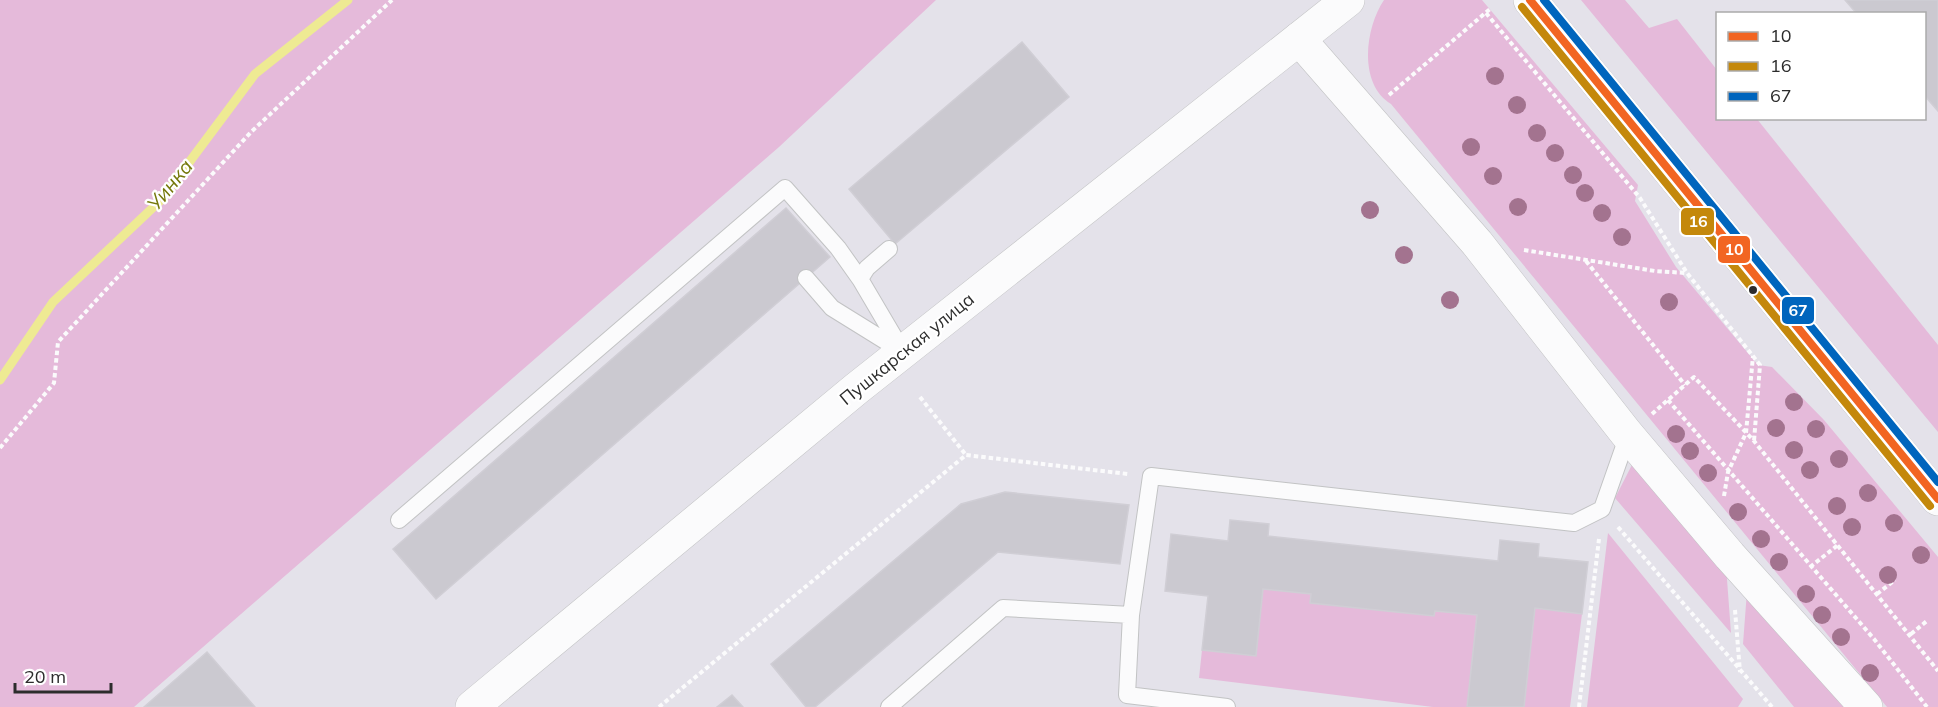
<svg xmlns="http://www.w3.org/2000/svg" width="1938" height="707" viewBox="0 0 1938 707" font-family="Mulish,sans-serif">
  <rect width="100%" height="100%" fill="#e4e2ea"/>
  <path fill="#e5bada" d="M0,0h936l-157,147 -645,560h-134z
    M1384,0h98l156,185 -3,16 41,66 82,98 14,2 52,53 114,137v150h-51l-496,-603c-33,-20 -26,-76 -7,-104z
    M1581,0h44l24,28 28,-9 40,51 1,48 39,1 181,226v87z
    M1636,457l90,109 5,67 -116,-135z
    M1608,533l135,166 -5,8h-151z
    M1263,589l48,5v9l123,13 1,-5 42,4 -10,92h-34l-234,-29 3,-28 54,6z
    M1747,591l100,116h-53l-51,-63z
    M1535,608l47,6 -12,93h-46z"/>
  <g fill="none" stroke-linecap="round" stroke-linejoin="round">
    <path stroke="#eeea93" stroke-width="9" d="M0,380l53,-78 108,-102 94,-126 93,-74"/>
  </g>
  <path fill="#cbc9d0" stroke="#d0ced5" stroke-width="1.5" d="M1845,0h93v111l-14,-16v-81h-67z
    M1022,42l47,55 -174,147 -46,-55z
    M786,208l44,49 -394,342 -43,-50z
    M1005,492l124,13 -9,59 -122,-12 -183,155h-9l-35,-43 190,-160z
    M1230,520l39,4 -1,12 230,25 2,-21 39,4 -1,13 50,5 -6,52 -47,-6 -11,99h-57l10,-92 -42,-4 -1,5 -124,-13 1,-9 -48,-5 -7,67 -54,-6 6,-54 -43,-5 6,-57 57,7z
    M207,652l48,55h-111z
    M732,695l11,12h-26z"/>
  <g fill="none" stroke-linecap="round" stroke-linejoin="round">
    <defs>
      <path id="service" d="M860,279l7,-11 22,-19
        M399,520l386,-332 53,60 22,31 43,73 -71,-44 -26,-30
        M889,707l114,-99 128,7
        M1227,707l-100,-12 4,-80 20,-139 423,47 28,-14 26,-74"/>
      <path id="minor" d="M1299,39l178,204 149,190 104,123 136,151"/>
      <path id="tertiary" d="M472,707l384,-318 492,-389"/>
      <path id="secondary" d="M1530,0l408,499"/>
    </defs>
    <use href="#service" stroke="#c2c3c4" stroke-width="18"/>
    <use href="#minor" stroke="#c2c3c4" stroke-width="34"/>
    <use href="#tertiary" stroke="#c2c3c4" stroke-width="34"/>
    <use href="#secondary" stroke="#c2c3c4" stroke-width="34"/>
    <path stroke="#fbfbfc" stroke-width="4" stroke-dasharray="4.5 3" stroke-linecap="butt" d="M1486,13l154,185 47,75 73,92 -6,76
      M1389,95l101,-86
      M1524,250l131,21 31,2
      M1586,261l99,124
      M920,397l46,58
      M1668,400l206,239 53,68
      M1652,414l42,-37 60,64 184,230
      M0,448l54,-65 4,-41 193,-210 141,-132
      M1724,496l4,-24 18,-39 7,-77
      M1618,527l154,180
      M1810,567l28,-22
      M1877,594l18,-14
      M1735,610l5,62
      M1911,634l17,-14
      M659,707l307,-252 162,19
      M1579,707l20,-168"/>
    <use href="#service" stroke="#fbfbfc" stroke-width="16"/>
    <use href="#minor" stroke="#fbfbfc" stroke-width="33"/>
    <use href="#tertiary" stroke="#fbfbfc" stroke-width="33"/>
    <use href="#secondary" stroke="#fbfbfc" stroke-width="33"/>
    <defs>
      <path id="bus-1" d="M1530,0l408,499"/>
      <path id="bus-2" d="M1522,7l408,499"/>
      <path id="bus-3" d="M1544,0l394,482"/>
    </defs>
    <use href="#bus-1" stroke="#fff" stroke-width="12"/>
    <use href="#bus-2" stroke="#fff" stroke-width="12"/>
    <use href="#bus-3" stroke="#fff" stroke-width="12"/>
    <use href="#bus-1" stroke="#f26522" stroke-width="8"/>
    <use href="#bus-2" stroke="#c4880b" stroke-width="8"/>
    <use href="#bus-3" stroke="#0065bd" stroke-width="8"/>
  </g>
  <g fill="#a3738f">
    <circle cx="1495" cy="76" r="9"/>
    <circle cx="1517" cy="105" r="9"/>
    <circle cx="1537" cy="133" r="9"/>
    <circle cx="1471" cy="147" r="9"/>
    <circle cx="1555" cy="153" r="9"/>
    <circle cx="1573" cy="175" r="9"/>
    <circle cx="1493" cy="176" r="9"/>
    <circle cx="1585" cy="193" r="9"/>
    <circle cx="1518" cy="207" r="9"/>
    <circle cx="1370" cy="210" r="9"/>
    <circle cx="1602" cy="213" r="9"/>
    <circle cx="1622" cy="237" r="9"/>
    <circle cx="1404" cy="255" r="9"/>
    <circle cx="1450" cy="300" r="9"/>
    <circle cx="1669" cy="302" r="9"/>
    <circle cx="1794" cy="402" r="9"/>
    <circle cx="1776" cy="428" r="9"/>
    <circle cx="1816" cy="429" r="9"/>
    <circle cx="1676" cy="434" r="9"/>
    <circle cx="1794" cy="450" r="9"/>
    <circle cx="1690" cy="451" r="9"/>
    <circle cx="1839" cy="459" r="9"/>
    <circle cx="1810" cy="470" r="9"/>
    <circle cx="1708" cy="473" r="9"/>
    <circle cx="1868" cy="493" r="9"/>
    <circle cx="1837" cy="506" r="9"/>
    <circle cx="1738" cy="512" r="9"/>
    <circle cx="1894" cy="523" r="9"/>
    <circle cx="1852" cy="527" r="9"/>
    <circle cx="1761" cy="539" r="9"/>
    <circle cx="1921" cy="555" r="9"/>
    <circle cx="1779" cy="562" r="9"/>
    <circle cx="1888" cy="575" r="9"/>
    <circle cx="1806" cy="594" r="9"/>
    <circle cx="1822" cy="615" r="9"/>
    <circle cx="1841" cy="637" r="9"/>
    <circle cx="1870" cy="673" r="9"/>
  </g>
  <circle fill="#2c2c2c" stroke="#fff" stroke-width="2" cx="1753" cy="290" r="5"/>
  <g text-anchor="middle" stroke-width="4.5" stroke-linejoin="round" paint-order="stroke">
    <g font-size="18" fill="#2c2c2c" stroke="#fff">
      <text transform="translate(907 349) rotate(-39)" y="6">Пушкарская улица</text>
    </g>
    <g font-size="20" font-style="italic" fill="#75780b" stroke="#fff">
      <text transform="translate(170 185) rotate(-51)" y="7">Уинка</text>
    </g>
  </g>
  <g stroke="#fff" stroke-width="2">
    <rect x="1680" y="207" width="35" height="29" rx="6" fill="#c4880b"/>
    <rect x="1717" y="235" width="34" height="29" rx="6" fill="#f26522"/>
    <rect x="1781" y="296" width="34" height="29" rx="6" fill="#0065bd"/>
  </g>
  <g font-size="16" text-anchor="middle" font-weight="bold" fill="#fff">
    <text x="1698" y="227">16</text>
    <text x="1734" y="255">10</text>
    <text x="1798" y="316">67</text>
  </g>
  <rect x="1716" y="12" width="210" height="108" fill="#ffffff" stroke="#ababab" stroke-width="1.5"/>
  <rect x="1728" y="32" width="30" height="9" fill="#f26522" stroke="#ababab" stroke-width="1.5"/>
  <text x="1770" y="42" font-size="18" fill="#2c2c2c">10</text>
  <rect x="1728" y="62" width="30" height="9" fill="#c4880b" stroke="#ababab" stroke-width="1.5"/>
  <text x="1770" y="72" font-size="18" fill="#2c2c2c">16</text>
  <rect x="1728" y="92" width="30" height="9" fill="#0065bd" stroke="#ababab" stroke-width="1.5"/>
  <text x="1770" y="102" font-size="18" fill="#2c2c2c">67</text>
  <path d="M15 683v9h96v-9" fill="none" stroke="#2c2c2c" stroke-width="3"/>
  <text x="24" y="683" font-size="18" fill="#2c2c2c" stroke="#ffffff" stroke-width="4.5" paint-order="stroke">20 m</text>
</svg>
